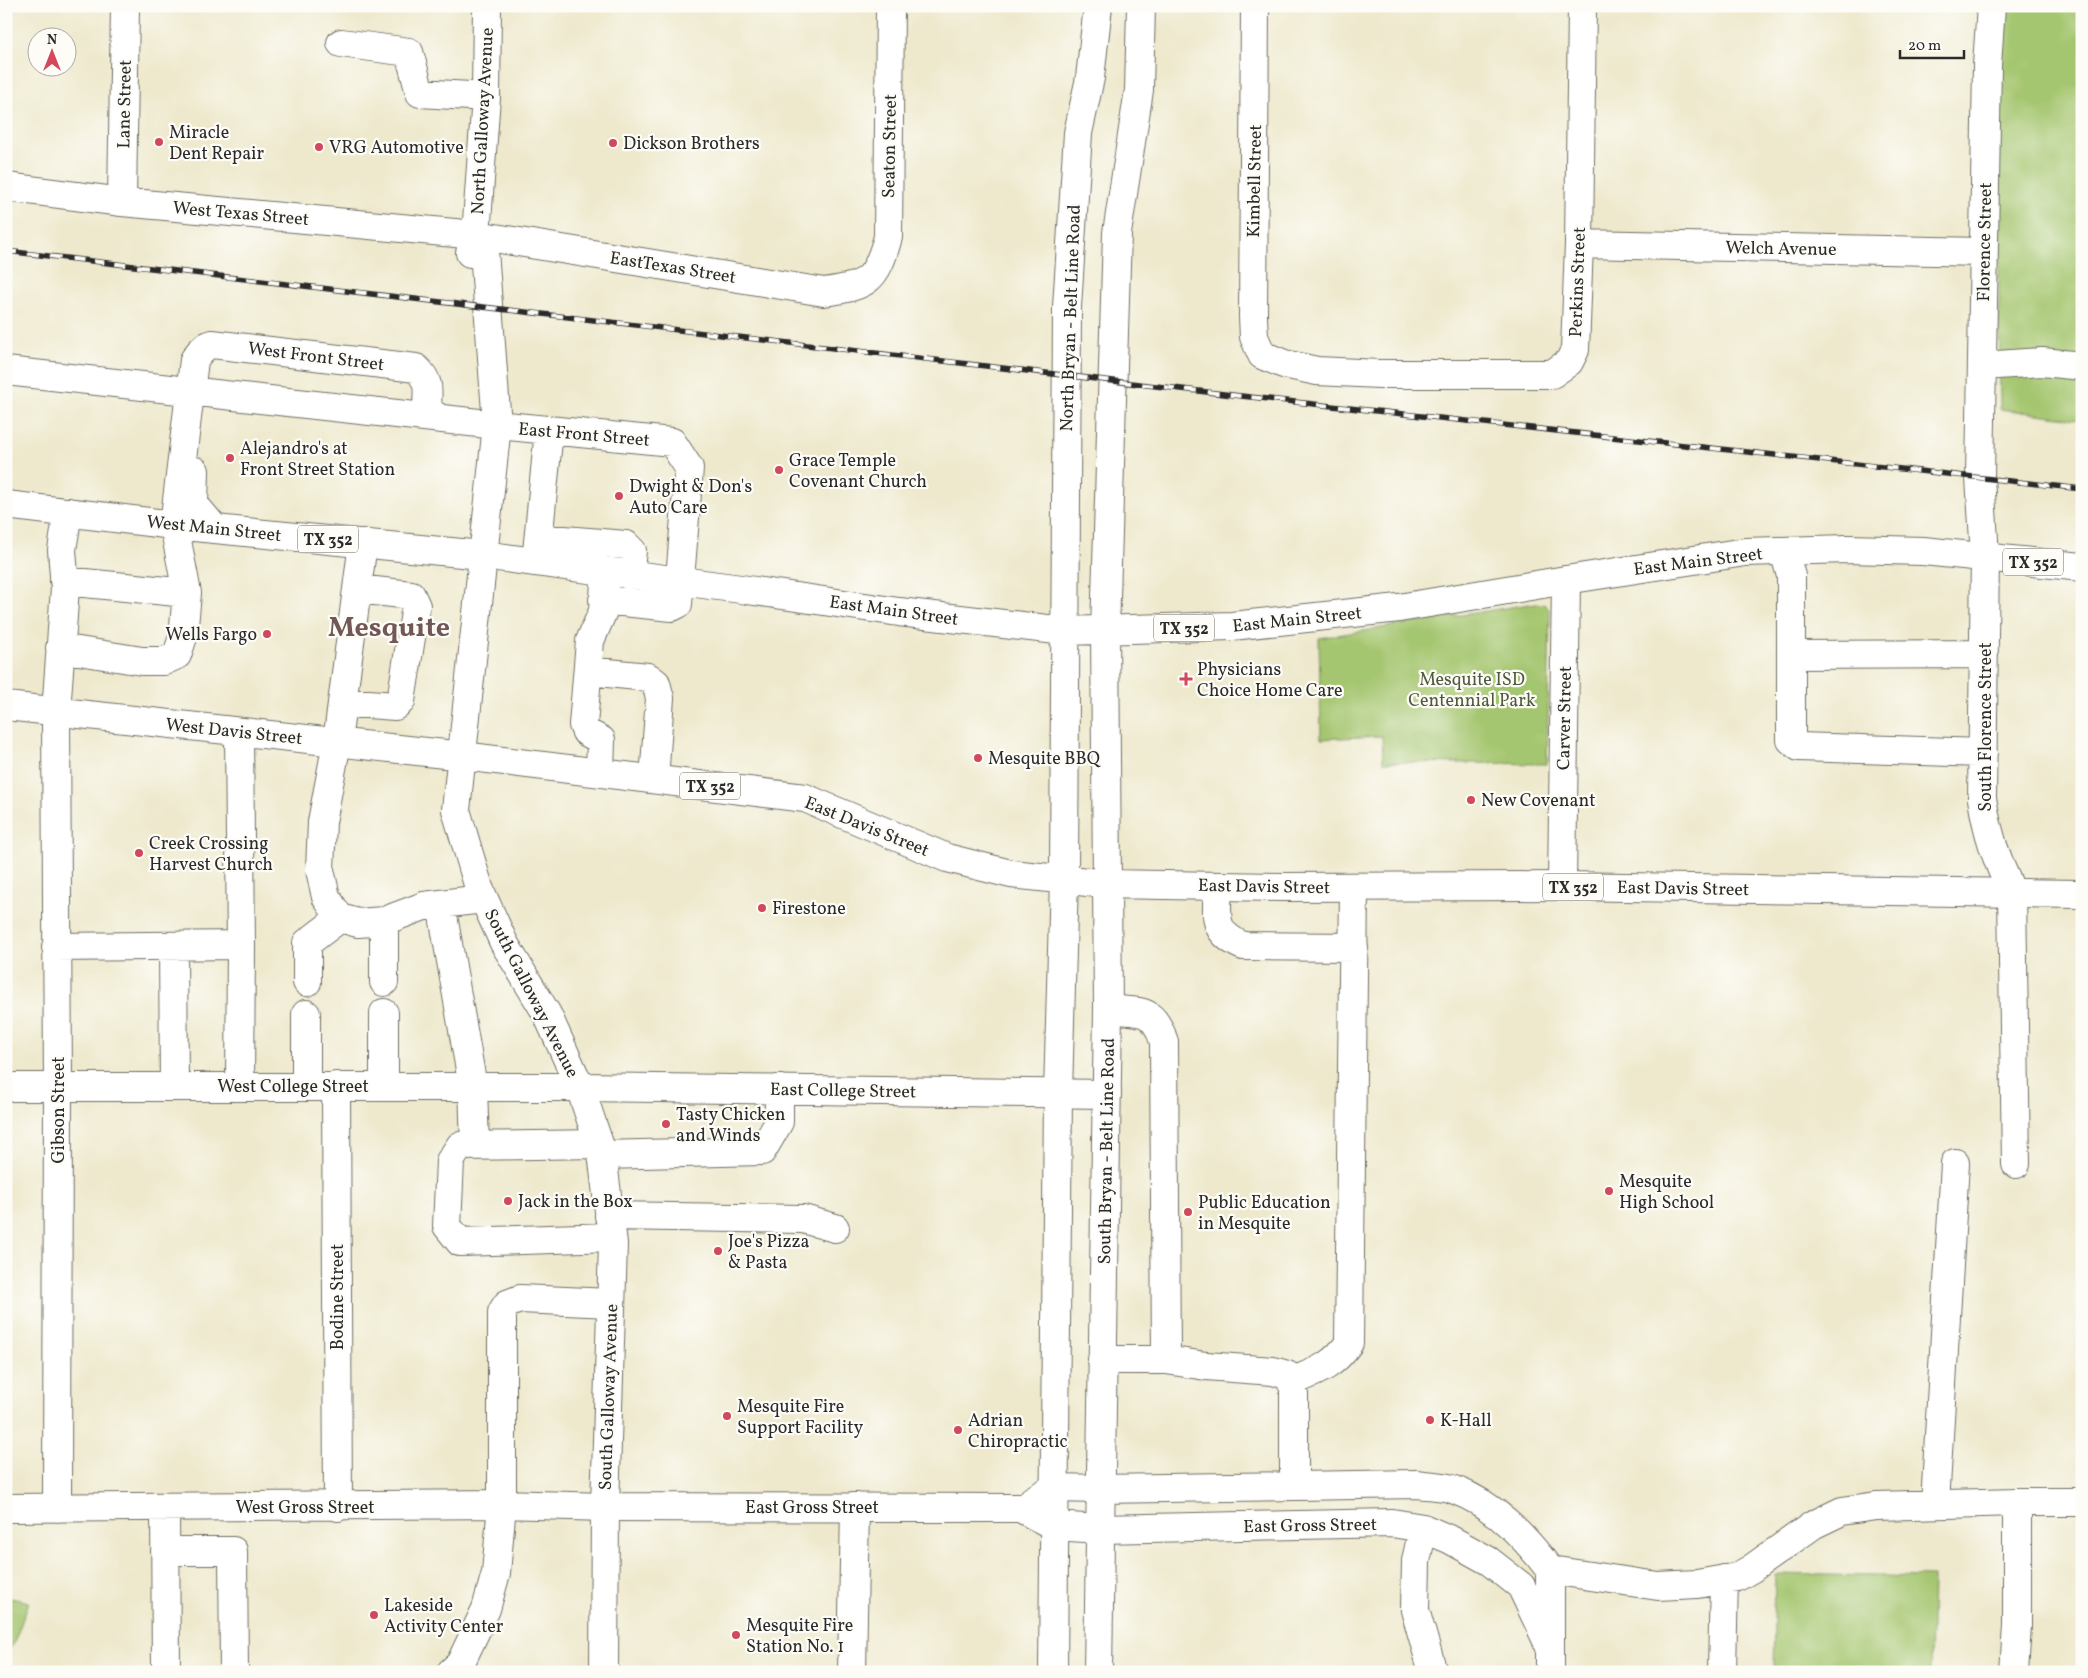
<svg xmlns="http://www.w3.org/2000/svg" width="2088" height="1678" viewBox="0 0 2088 1678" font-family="Vollkorn,serif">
  <rect width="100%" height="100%" fill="#fdfcf7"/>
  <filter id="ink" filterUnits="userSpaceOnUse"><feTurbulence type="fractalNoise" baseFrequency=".02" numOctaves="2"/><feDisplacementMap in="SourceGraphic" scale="10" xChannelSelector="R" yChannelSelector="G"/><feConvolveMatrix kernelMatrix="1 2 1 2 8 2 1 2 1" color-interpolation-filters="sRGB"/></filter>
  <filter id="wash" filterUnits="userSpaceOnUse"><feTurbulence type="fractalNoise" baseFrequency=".0096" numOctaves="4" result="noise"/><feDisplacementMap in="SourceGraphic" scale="20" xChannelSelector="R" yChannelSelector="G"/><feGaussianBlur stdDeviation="1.12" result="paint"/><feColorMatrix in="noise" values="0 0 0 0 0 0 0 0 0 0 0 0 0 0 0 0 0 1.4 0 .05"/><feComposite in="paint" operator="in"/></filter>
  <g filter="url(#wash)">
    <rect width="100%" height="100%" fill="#eee9cd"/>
    <path fill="#a5c66f" stroke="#68784d" d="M1997,6h85v414l-82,-11z
      M1536,603l9,1 5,7 -3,153 -164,-2 -1,-26 -61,3 -2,-101z
      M1775,1574l157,3 -2,95h-157z
      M6,1597l23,5 -15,41 -8,10z"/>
  </g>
  <g filter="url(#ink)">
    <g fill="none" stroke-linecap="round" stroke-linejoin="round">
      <defs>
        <path id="minor" d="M1255,6l-2,311 1,20 8,18 22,9 33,7 62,3h173l17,-12 6,-12 4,-106 3,-238
          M1991,6l-4,59 -7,413 5,78 -3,243c5,33 15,63 30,93l4,272
          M341,43l68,9 11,41 66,4
          M6,187l116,15 354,33 348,57c44,-6 52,-11 64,-55l2,-231
          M122,202l3,-196
          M1579,244l405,8
          M1982,366l60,-4 40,4
          M6,371l491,54 175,17 17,26 -11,136 -6,3 -69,-7
          M195,471l-1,33 21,25
          M539,538l87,7 6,6 -3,24
          M363,543l-26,199 -15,80 -2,48 6,27 14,21 18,5 26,-2 40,-15 59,-7
          M1784,551l7,25v164l8,7 184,6
          M536,562l13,-132
          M64,581l123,12 -13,-68 20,-165c5,-8 9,-13 18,-16l204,24c21,19 5,32 15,44 2,3 7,5 10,7
          M60,648l82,13h22l13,-6 6,-18 4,-44
          M1791,655l193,-1
          M588,671l60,6 8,6 4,15 -6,81
          M342,702l53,4 6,-5 15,-95 -5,-11 -54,-6
          M239,732l2,213 -1,141
          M600,772l1,-32 -15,-8 -3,-7 7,-84 13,-30 2,-28
          M1218,886c-1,30 -7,46 25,60l111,1
          M1562,886l4,-306
          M441,904l32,183 2,59
          M384,921v61
          M173,946l1,141
          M56,947l185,-2
          M307,982v-39l33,-25
          M384,1013v73
          M306,1086v-72
          M336,1086l2,421
          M6,1087h574l527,7
          M599,1144l-139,2 -10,15 -3,65 13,16 152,-5
          M602,1155l160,-4 17,-29v-33
          M609,1216l194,3 32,9
          M1102,1360h64l-2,-318c-11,-36 -23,-29 -56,-33
          M1166,1360l40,6 67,5 14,4 7,11v100
          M1291,1382c26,-11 41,-15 58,-39l5,-456
          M1033,1500l21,-12 46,1 317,-5c12,2 27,1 38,6 40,15 70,47 95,80
          M1935,1504l20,-341
          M6,1508l496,-4 103,3 415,1 34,18 46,3 292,-6 31,5 28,12 38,21 32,25 29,61
          M57,1508l1,-421 -2,-375 9,-124 -3,-38 6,-38
          M165,1508l1,164
          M1423,1528l-7,33 -1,49 18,62
          M165,1551h68l1,121
          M1550,1570l108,16 39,-2 40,-7 14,-8 62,-44 29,-14 34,-5 141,-4h65
          M1550,1570v102
          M451,1672l9,-8 26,-55 10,-36 6,-69v-192l5,-8 13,-5 91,4
          M852,1672l3,-165
          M1722,1672l2,-93
          M2014,1672l3,-46v-124"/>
        <path id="major" d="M476,235l8,16 13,174 -41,385 23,78 25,55 43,71 33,73 22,66 11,91 -8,263 -1,165
          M470,253l6,-18 10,-138 1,-91
          M6,505l168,20 308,30 259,34 158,23 166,19 167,-5 167,-18 167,-28 179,-28 103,-3 75,2 159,16
          M6,706l457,50 342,42 142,60 64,16 96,10 175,3 280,-1 520,8
          M1053,1672l5,-579 6,-214 3,-572 11,-174 12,-55 8,-72
          M1098,1672l10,-663 -3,-378 12,-398 22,-143 2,-84"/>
      </defs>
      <use href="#minor" stroke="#6f6e64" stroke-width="30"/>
      <use href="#major" stroke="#6f6e64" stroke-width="30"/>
      <use href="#minor" stroke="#fff" stroke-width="28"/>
      <use href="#major" stroke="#fff" stroke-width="28"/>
      <defs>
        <path id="rail" d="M6,251l1235,145 841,93"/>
      </defs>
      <use href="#rail" stroke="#2b2b2b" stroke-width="5.5"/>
      <use href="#rail" stroke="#fdfcf7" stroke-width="4" stroke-dasharray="11" stroke-linecap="butt"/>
    </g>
  </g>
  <g fill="#d1495b" stroke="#fdfcf7" stroke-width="2">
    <circle cx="159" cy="142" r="5"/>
    <circle cx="613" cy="143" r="5"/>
    <circle cx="319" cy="147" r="5"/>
    <circle cx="230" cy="458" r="5"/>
    <circle cx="779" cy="470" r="5"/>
    <circle cx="619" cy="496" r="5"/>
    <circle cx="267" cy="634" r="5"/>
    <path d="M1183.5 671.5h5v5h5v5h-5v5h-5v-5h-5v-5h5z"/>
    <circle cx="978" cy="758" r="5"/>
    <circle cx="1471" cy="800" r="5"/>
    <circle cx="139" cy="853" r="5"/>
    <circle cx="762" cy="908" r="5"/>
    <circle cx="666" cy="1124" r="5"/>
    <circle cx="1609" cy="1191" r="5"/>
    <circle cx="508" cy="1201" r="5"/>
    <circle cx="1188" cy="1212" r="5"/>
    <circle cx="718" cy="1251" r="5"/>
    <circle cx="727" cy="1416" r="5"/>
    <circle cx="1430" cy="1420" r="5"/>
    <circle cx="958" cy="1430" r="5"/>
    <circle cx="374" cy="1615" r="5"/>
    <circle cx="736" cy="1635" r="5"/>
  </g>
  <g text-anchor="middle" stroke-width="4.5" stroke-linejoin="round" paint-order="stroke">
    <g fill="#fdfcf7" stroke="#6a6a68" stroke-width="1">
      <rect x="298" y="525.5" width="60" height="27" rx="4"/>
      <rect x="2003" y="548.5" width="60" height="27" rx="4"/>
      <rect x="1154" y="614.5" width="60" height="27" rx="4"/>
      <rect x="680" y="772.5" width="60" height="27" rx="4"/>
      <rect x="1543" y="873.5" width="60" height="27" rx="4"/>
    </g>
    <g font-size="16" font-weight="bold" fill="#2b2b2b">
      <text x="328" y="545">TX 352</text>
      <text x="2033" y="568">TX 352</text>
      <text x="1184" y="634">TX 352</text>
      <text x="710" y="792">TX 352</text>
      <text x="1573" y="893">TX 352</text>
    </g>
    <g font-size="18" fill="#2b2b2b" stroke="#fdfcf7">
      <text transform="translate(124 104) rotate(-89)" y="6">Lane Street</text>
      <text transform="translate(482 121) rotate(-87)" y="6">North Galloway Avenue</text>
      <text transform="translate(889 146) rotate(-89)" y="6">Seaton Street</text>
      <text transform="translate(1254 181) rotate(-89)" y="6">Kimbell Street</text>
      <text transform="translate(241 213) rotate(5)" y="6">West Texas Street</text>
      <text transform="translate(1984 242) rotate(-89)" y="6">Florence Street</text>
      <text transform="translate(1781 248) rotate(1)" y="6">Welch Avenue</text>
      <text transform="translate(673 267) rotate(9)" y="6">EastTexas Street</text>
      <text transform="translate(1577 282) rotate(-88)" y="6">Perkins Street</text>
      <text transform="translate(1070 318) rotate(-88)" y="6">North Bryan - Belt Line Road</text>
      <text transform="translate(316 356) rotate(7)" y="6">West Front Street</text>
      <text transform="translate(584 434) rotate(5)" y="6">East Front Street</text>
      <text transform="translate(214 528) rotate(6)" y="6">West Main Street</text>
      <text transform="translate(1698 561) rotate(-7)" y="6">East Main Street</text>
      <text transform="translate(894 610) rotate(8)" y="6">East Main Street</text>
      <text transform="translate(1297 619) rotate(-6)" y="6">East Main Street</text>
      <text transform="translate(1564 718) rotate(-89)" y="6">Carver Street</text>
      <text transform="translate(1985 727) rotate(-90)" y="6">South Florence Street</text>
      <text transform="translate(234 731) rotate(6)" y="6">West Davis Street</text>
      <text transform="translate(867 826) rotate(22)" y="6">East Davis Street</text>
      <text transform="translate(1264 886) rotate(1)" y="6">East Davis Street</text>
      <text transform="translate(1683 888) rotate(1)" y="6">East Davis Street</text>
      <text transform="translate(532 993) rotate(63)" y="6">South Galloway Avenue</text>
      <text x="293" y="1092">West College Street</text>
      <text transform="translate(843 1090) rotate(1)" y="6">East College Street</text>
      <text transform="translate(58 1110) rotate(-90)" y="6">Gibson Street</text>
      <text transform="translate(1106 1151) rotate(-89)" y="6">South Bryan - Belt Line Road</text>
      <text transform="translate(337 1297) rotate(-90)" y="6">Bodine Street</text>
      <text transform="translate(608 1397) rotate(-88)" y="6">South Galloway Avenue</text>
      <text x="305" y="1513">West Gross Street</text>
      <text x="812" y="1513">East Gross Street</text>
      <text transform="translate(1310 1525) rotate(-1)" y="6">East Gross Street</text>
    </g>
    <g font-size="18" fill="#2b2b2b" stroke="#fdfcf7" text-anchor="start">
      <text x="169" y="138">Miracle<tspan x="169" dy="21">Dent Repair</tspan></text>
      <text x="623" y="149">Dickson Brothers</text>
      <text x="329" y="153">VRG Automotive</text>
      <text x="240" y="454">Alejandro's at<tspan x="240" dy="21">Front Street Station</tspan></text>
      <text x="789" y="466">Grace Temple<tspan x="789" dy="21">Covenant Church</tspan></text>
      <text x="629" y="492">Dwight &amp; Don's<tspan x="629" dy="21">Auto Care</tspan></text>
      <text x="257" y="640" text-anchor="end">Wells Fargo</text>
      <text x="1197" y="675">Physicians<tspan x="1197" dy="21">Choice Home Care</tspan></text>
      <text x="988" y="764">Mesquite BBQ</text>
      <text x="1481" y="806">New Covenant</text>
      <text x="149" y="849">Creek Crossing<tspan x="149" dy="21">Harvest Church</tspan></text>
      <text x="772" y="914">Firestone</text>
      <text x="676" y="1120">Tasty Chicken<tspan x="676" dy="21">and Winds</tspan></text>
      <text x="1619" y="1187">Mesquite<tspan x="1619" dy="21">High School</tspan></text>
      <text x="518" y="1207">Jack in the Box</text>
      <text x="1198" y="1208">Public Education<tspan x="1198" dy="21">in Mesquite</tspan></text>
      <text x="728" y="1247">Joe's Pizza<tspan x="728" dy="21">&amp; Pasta</tspan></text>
      <text x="737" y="1412">Mesquite Fire<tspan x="737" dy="21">Support Facility</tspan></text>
      <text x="968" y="1426">Adrian<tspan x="968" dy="21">Chiropractic</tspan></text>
      <text x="1440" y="1426">K-Hall</text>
      <text x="384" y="1611">Lakeside<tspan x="384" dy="21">Activity Center</tspan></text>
      <text x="746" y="1631">Mesquite Fire<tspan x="746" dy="21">Station No. 1</tspan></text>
    </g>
    <g font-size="18" fill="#505a3f" stroke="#fdfcf7">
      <text x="1472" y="685">Mesquite ISD<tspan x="1472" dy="21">Centennial Park</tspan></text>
    </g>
    <g font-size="28" font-weight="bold" fill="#715756" stroke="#fdfcf7">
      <text x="389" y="636">Mesquite</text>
    </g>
  </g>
  <rect width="2088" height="1678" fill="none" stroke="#fdfcf7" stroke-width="25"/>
  <g transform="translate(52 52)"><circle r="24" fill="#fdfcf7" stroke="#a9a8a5"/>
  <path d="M0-4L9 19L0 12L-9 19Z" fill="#d1495b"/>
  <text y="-8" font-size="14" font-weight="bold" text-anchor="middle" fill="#2b2b2b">N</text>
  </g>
  <path d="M1900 50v8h64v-8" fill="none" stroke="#2b2b2b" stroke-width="2.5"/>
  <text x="1908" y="50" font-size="15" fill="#2b2b2b" stroke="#fdfcf7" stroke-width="4" paint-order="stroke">20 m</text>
</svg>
